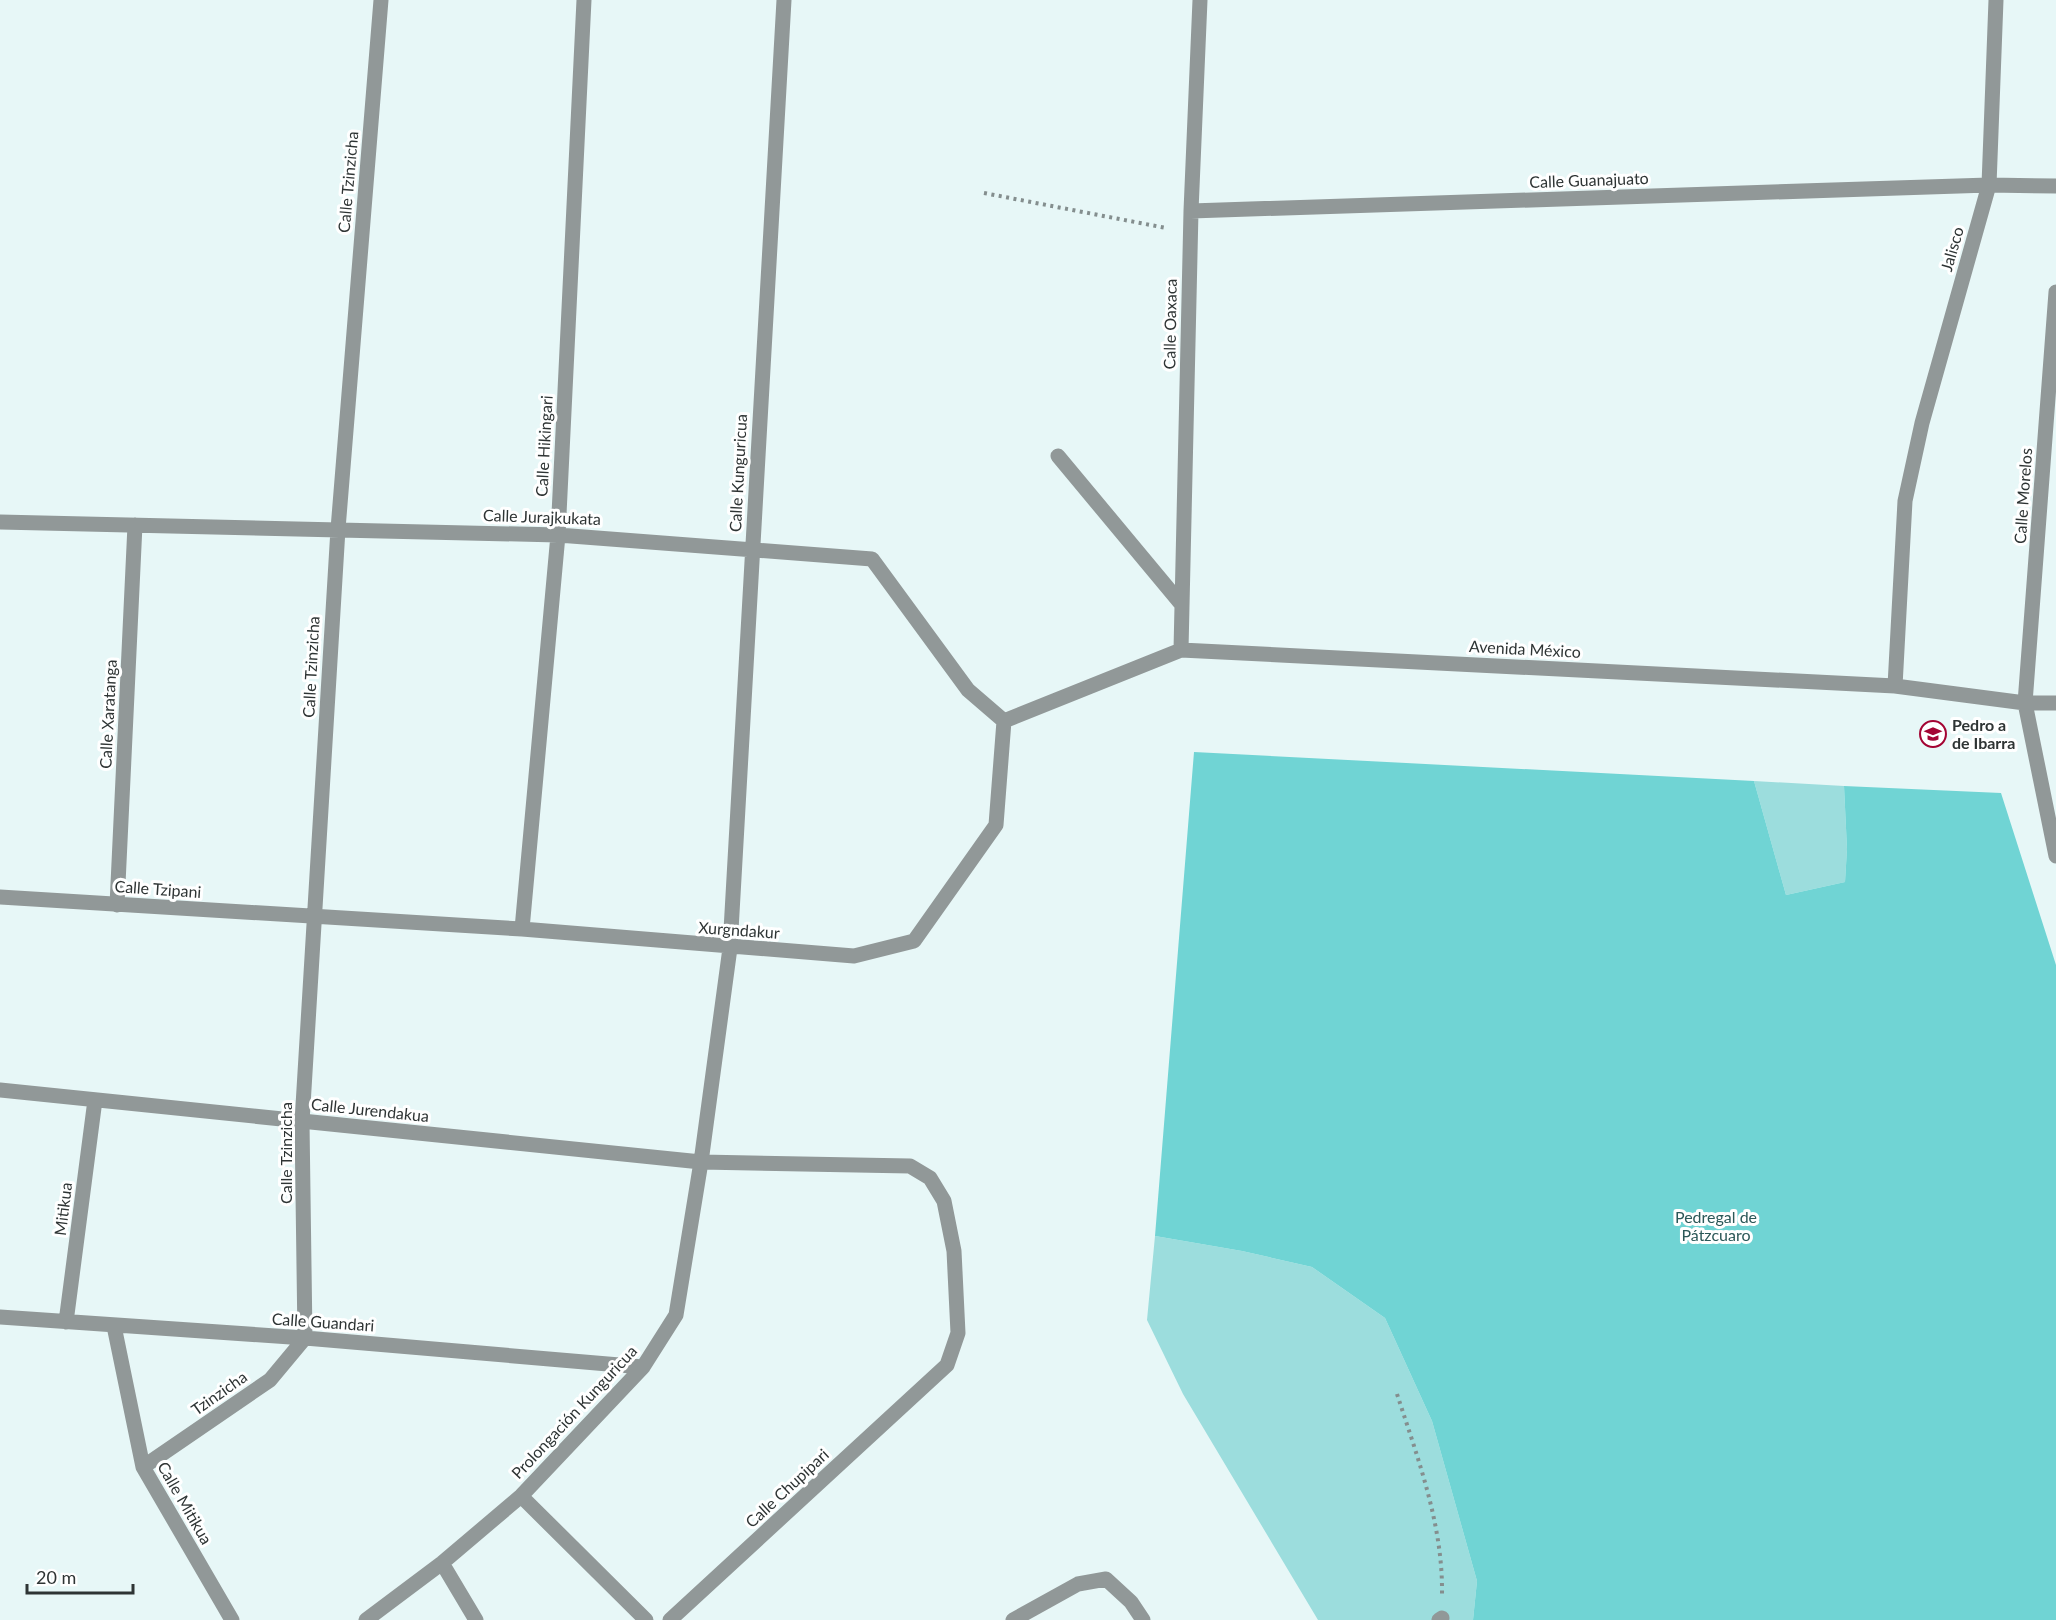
<svg xmlns="http://www.w3.org/2000/svg" width="2056" height="1620" viewBox="0 0 2056 1620" font-family="Lato,sans-serif">
  <rect width="100%" height="100%" fill="#e7f7f7"/>
  <path fill="#9cdddd" d="M1754,781l90,5 3,63 -2,33 -59,13z
    M1155,1236l87,15 70,16 73,51 47,103 45,160 -4,39h-155l-135,-226 -36,-74z"/>
  <path fill="#70d4d4" d="M1194,752l560,29 32,114 59,-13 2,-33 -3,-63 157,7 55,172v655h-583l4,-39 -45,-160 -47,-103 -73,-51 -70,-16 -87,-15z"/>
  <g fill="none" stroke-linecap="round" stroke-linejoin="round">
    <path stroke="#848e8e" stroke-width="4" stroke-dasharray="3 4.5" stroke-linecap="butt" d="M984,193l182,35
      M1397,1394c21,65 46,131 45,200"/>
    <path stroke="#919898" stroke-width="15" d="M1191,211l798,-26 67,1
      M2056,292l-31,411 31,153
      M1058,456l124,149
      M0,522l558,13 314,24 96,131 36,31
      M1181,650l10,-439 9,-211
      M1895,686l10,-185 17,-78 67,-238 7,-185
      M1004,721l177,-71 714,36 130,17h31
      M0,897l522,32 332,27 60,-15 82,-116 8,-104
      M117,905l18,-380
      M522,929l36,-394 26,-535
      M0,1090l701,72 209,4 20,12 14,23 10,50 4,82 -11,32 -277,255
      M0,1317l305,21 338,29
      M66,1322l29,-222
      M114,1326l29,141 89,153
      M143,1467l127,-87 35,-42 -3,-216 36,-593 43,-529
      M521,1496l125,124
      M442,1563l34,57
      M366,1620l76,-57 79,-67 122,-129 33,-52 25,-153 29,-214 54,-948
      M1013,1620l65,-36 28,-5 25,23 12,18
      M1439,1620l3,-2"/>
  </g>
  <defs>
    <symbol id="school-ring" viewBox="-11 -11 22 22"><circle r="9.5" fill="#fff" stroke="#a30433" stroke-width="1.5"/><path d="M0-5L7-2L0 1L-7-2ZM-4 1L0 2.5L4 1V4Q0 6-4 4Z" fill="#a30433"/></symbol>
  </defs>
  <g fill-rule="evenodd">
    <use href="#school-ring" x="1918" y="719" width="30" height="30"/>
  </g>
  <g text-anchor="middle" stroke-width="6" stroke-linejoin="round" paint-order="stroke">
    <g font-size="16" fill="#2e3434" stroke="#fff">
      <text transform="translate(1589 180) rotate(-2)" y="6">Calle Guanajuato</text>
      <text transform="translate(348 182) rotate(-85)" y="6">Calle Tzinzicha</text>
      <text transform="translate(1952 249) rotate(-74)" y="6">Jalisco</text>
      <text transform="translate(1170 324) rotate(-89)" y="6">Calle Oaxaca</text>
      <text transform="translate(544 446) rotate(-87)" y="6">Calle Hikingari</text>
      <text transform="translate(738 473) rotate(-87)" y="6">Calle Kunguricua</text>
      <text transform="translate(2023 496) rotate(-86)" y="6">Calle Morelos</text>
      <text transform="translate(542 517) rotate(2)" y="6">Calle Jurajkukata</text>
      <text transform="translate(1525 649) rotate(3)" y="6">Avenida México</text>
      <text transform="translate(311 667) rotate(-87)" y="6">Calle Tzinzicha</text>
      <text transform="translate(108 714) rotate(-87)" y="6">Calle Xaratanga</text>
      <text transform="translate(158 889) rotate(4)" y="6">Calle Tzipani</text>
      <text transform="translate(739 930) rotate(4)" y="6">Xurgndakur</text>
      <text transform="translate(370 1110) rotate(6)" y="6">Calle Jurendakua</text>
      <text transform="translate(286 1153) rotate(-90)" y="6">Calle Tzinzicha</text>
      <text transform="translate(63 1209) rotate(-83)" y="6">Mitikua</text>
      <text transform="translate(323 1322) rotate(4)" y="6">Calle Guandari</text>
      <text transform="translate(219 1393) rotate(-35)" y="6">Tzinzicha</text>
      <text transform="translate(574 1412) rotate(-47)" y="6">Prolongación Kunguricua</text>
      <text transform="translate(787 1488) rotate(-43)" y="6">Calle Chupipari</text>
      <text transform="translate(185 1503) rotate(60)" y="6">Calle Mitikua</text>
    </g>
    <g font-size="16" font-weight="bold" fill="#2e3434" stroke="#fff" text-anchor="start">
      <text x="1952" y="731">Pedro a<tspan x="1952" dy="18">de Ibarra</tspan></text>
    </g>
    <g font-size="16" fill="#2b5858" stroke="#fff">
      <text x="1716" y="1223">Pedregal de<tspan x="1716" dy="18">Pátzcuaro</tspan></text>
    </g>
  </g>
  <path d="M27 1584v9h106v-9" fill="none" stroke="#2e3434" stroke-width="3"/>
  <text x="36" y="1584" font-size="18" fill="#2e3434" stroke="#ffffff" stroke-width="4.5" paint-order="stroke">20 m</text>
</svg>
